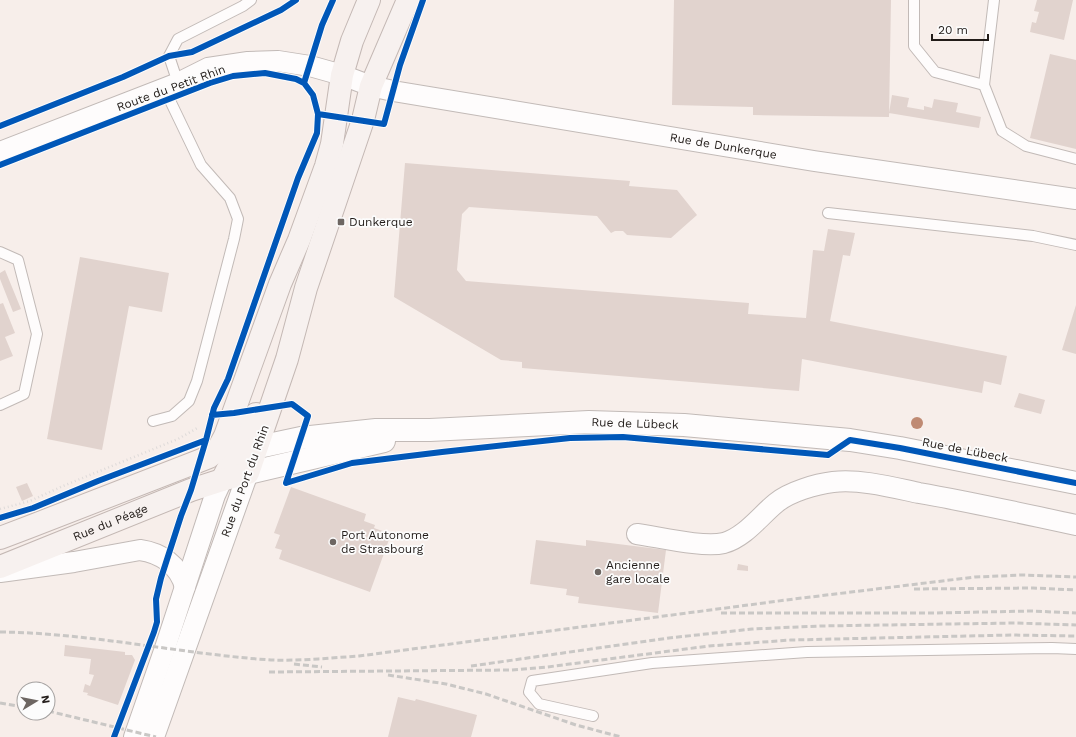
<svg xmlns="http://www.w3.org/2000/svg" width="1076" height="737" viewBox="0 0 1076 737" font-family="'Work Sans',sans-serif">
  <rect width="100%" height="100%" fill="#f7eeea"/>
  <path fill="#e1d3ce" d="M674,0h217l-2,117 -136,-2v-8l-81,-2z
    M1037,0h36l-9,40 -34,-8 2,-10 4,1 3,-11 -5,-1z
    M1050,54l26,6v89l-46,-11z
    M892,95l17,3 -2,9 17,3v-4l8,2 2,-9 24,4 -2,9 25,5 -2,11 -90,-15z
    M405,163l225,18 -1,5 48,4 20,25 -26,23 -44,-3 -4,-4h-8l-4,2 -14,-17 -128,-9 -7,7 -5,56 9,11 283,22 -1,11 58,4 7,-68 11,1 4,-22 27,4 -5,23 -7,-1 -13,66 177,35 -6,29 -17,-4 -2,12 -180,-34 -3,32 -277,-23v-6l-21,-2 -107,-63z
    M80,257l89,16 -7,39 -33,-6 -27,144 -55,-11z
    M5,270l16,39 -8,3 -13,-33v-6z
    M3,303l12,30 -10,4 8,19 -13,5v-57z
    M1076,305v49l-14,-4z
    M1019,393l26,7 -4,14 -27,-7z
    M27,483l6,13 -11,5 -6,-14z
    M291,487l75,27 -2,7 11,4 -1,3 17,6 -21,58 -91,-33 3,-9 -7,-2 5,-13 -6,-2z
    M536,540l50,6v-6l80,10 -8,63 -80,-10 1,-6 -13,-2 1,-6 -37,-5z
    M738,564l10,2v5l-11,-1z
    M65,645l60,7v3h7l3,5 -17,45 -31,-10 1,-2 -5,-1 2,-8 5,2 4,-11 -5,-1 2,-15 -27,-3z
    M398,697l17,4 1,-2 61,16 -6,22h-83z"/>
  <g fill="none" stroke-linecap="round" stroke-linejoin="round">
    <defs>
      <path id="lane" d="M914,0v46l21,26 49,13
        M994,0l-10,85 18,46 24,15 50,13
        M178,83l-9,-27 9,-17 65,-33 8,-6
        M828,213l205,23 43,9
        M0,252l18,8 19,74 -13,60 -24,11
        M153,421l19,-5 17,-15 8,-20 37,-142 4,-20 -8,-21 -29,-33 -37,-77
        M593,716l-54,-12 -10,-12 3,-11 120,-18 155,-11 245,-4 24,1"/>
      <g id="street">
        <path id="s1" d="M0,152l178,-69 30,-15 40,-6 30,-1 32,5 32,9 29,11 22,5 421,70 262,38"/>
        <path d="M637,534c22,3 66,14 87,9 21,-6 36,-27 52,-40 13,-11 40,-19 57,-21 28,-3 58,5 86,11 53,9 105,21 157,32"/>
        <path d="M0,572l74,-10 66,-12c21,3 39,15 45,37"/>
        <path d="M134,737l31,-89 50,-153 7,-15"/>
        <path d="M154,737l94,-264"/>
      </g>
      <g id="secondary">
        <path id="s2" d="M240,451l61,-13 75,-8h54l159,-8 95,3 166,15 50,8 176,35"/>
        <path d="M248,473l136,-32"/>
      </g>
      <g id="primary">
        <path d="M222,480l34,-66"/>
        <path d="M0,538l29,-11 170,-66 10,-4 9,-8 7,-13 55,-152 19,-44 27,-74 6,-22 10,-69 10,-34 17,-41"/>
        <path id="s3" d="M0,567l191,-77 31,-10 26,-7 39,-114 19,-71 57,-168 8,-34 37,-86"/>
      </g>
    </defs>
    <use href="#lane" stroke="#c2bab7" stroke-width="12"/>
    <use href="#street" stroke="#c2bab7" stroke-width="22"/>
    <use href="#secondary" stroke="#c2bab7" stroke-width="24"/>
    <use href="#primary" stroke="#c4b8b4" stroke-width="24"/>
    <path stroke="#dedad9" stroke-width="2.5" stroke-dasharray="1 3" stroke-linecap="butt" d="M0,509l30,-8 33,-15 115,-47 21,-12"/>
    <use href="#lane" stroke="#fefcfc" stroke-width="10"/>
    <use href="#street" stroke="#fefcfc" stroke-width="20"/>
    <use href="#secondary" stroke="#fefcfc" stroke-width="22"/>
    <use href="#primary" stroke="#f7f1ef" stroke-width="22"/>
    <path stroke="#c9c7c5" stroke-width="3" stroke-dasharray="6 3" stroke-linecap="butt" d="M914,589l119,-1 43,2
      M721,613h215l95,-2 45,2
      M0,632c91,1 181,22 271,28 29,1 59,-2 88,-4l435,-57 181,-22 47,-2 54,2
      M294,664l28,3
      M471,666l198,-28 83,-9 68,-3 195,-3 61,2
      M269,672l243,-2 35,-3 162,-21 82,-6 221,-5 64,1
      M388,675l58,9 40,10 90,31 45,12
      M0,703l24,4
      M48,711l108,26"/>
    <defs>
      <path id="cycleway" d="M304,83l18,-58 11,-25
        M318,114l66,10 16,-59 23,-65
        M0,126l123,-49 46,-21 23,-4 89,-42 15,-10
        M0,165l210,-82 23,-7 32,-3 31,6 8,4 9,12 5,19 -1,19 -19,45 -70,201 -14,29 -8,32 -15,50 -10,26 -20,62 -5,21 1,23 -3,10 -40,105
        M212,415l22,-2 58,-9 16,12 -22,67
        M286,483l66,-20 90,-11 128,-14 53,-1 205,18 22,-15 50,8 176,35
        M0,518l33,-10 65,-27 108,-41"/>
    </defs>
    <use href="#cycleway" stroke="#fcfcfc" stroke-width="8"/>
    <use href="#cycleway" stroke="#0057b8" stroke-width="6"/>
  </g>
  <circle fill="#bf8a73" cx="917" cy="423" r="6"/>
  <g fill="#6d6662" stroke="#fcfcfc" stroke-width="1.5">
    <rect x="337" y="218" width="8" height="8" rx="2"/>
    <circle cx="333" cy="542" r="4"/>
    <circle cx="598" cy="572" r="4"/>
  </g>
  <g text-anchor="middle" stroke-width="3.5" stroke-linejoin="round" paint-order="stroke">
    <g font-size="12" fill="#221c19" stroke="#fcfcfc">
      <text transform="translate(171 88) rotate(-20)" y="4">Route du Petit Rhin</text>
      <text dy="4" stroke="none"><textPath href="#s1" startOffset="749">Rue de Dunkerque</textPath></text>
      <text dy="4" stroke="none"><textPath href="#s2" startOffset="397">Rue de Lübeck</textPath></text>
      <text transform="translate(965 450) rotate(11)" y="4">Rue de Lübeck</text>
      <text transform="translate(245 481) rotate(-70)" y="4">Rue du Port du Rhin</text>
      <text dy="4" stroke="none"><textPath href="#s3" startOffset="119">Rue du Péage</textPath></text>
    </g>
    <g font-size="12" fill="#221c19" stroke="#fcfcfc" text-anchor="start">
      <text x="349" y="226">Dunkerque</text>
      <text x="341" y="539">Port Autonome<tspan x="341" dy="14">de Strasbourg</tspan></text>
      <text x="606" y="569">Ancienne<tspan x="606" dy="14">gare locale</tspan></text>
    </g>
  </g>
  <g transform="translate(36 701) rotate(80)"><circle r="19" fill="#fcfcfc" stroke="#a5a2a1"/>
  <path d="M0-3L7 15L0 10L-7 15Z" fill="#6d6662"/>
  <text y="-6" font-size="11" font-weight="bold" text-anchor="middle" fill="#221c19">N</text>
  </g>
  <path d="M932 34v6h56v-6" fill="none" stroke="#221c19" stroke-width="2"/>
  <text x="938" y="34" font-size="12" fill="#221c19" stroke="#fcfcfc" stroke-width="3" paint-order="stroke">20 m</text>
</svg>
